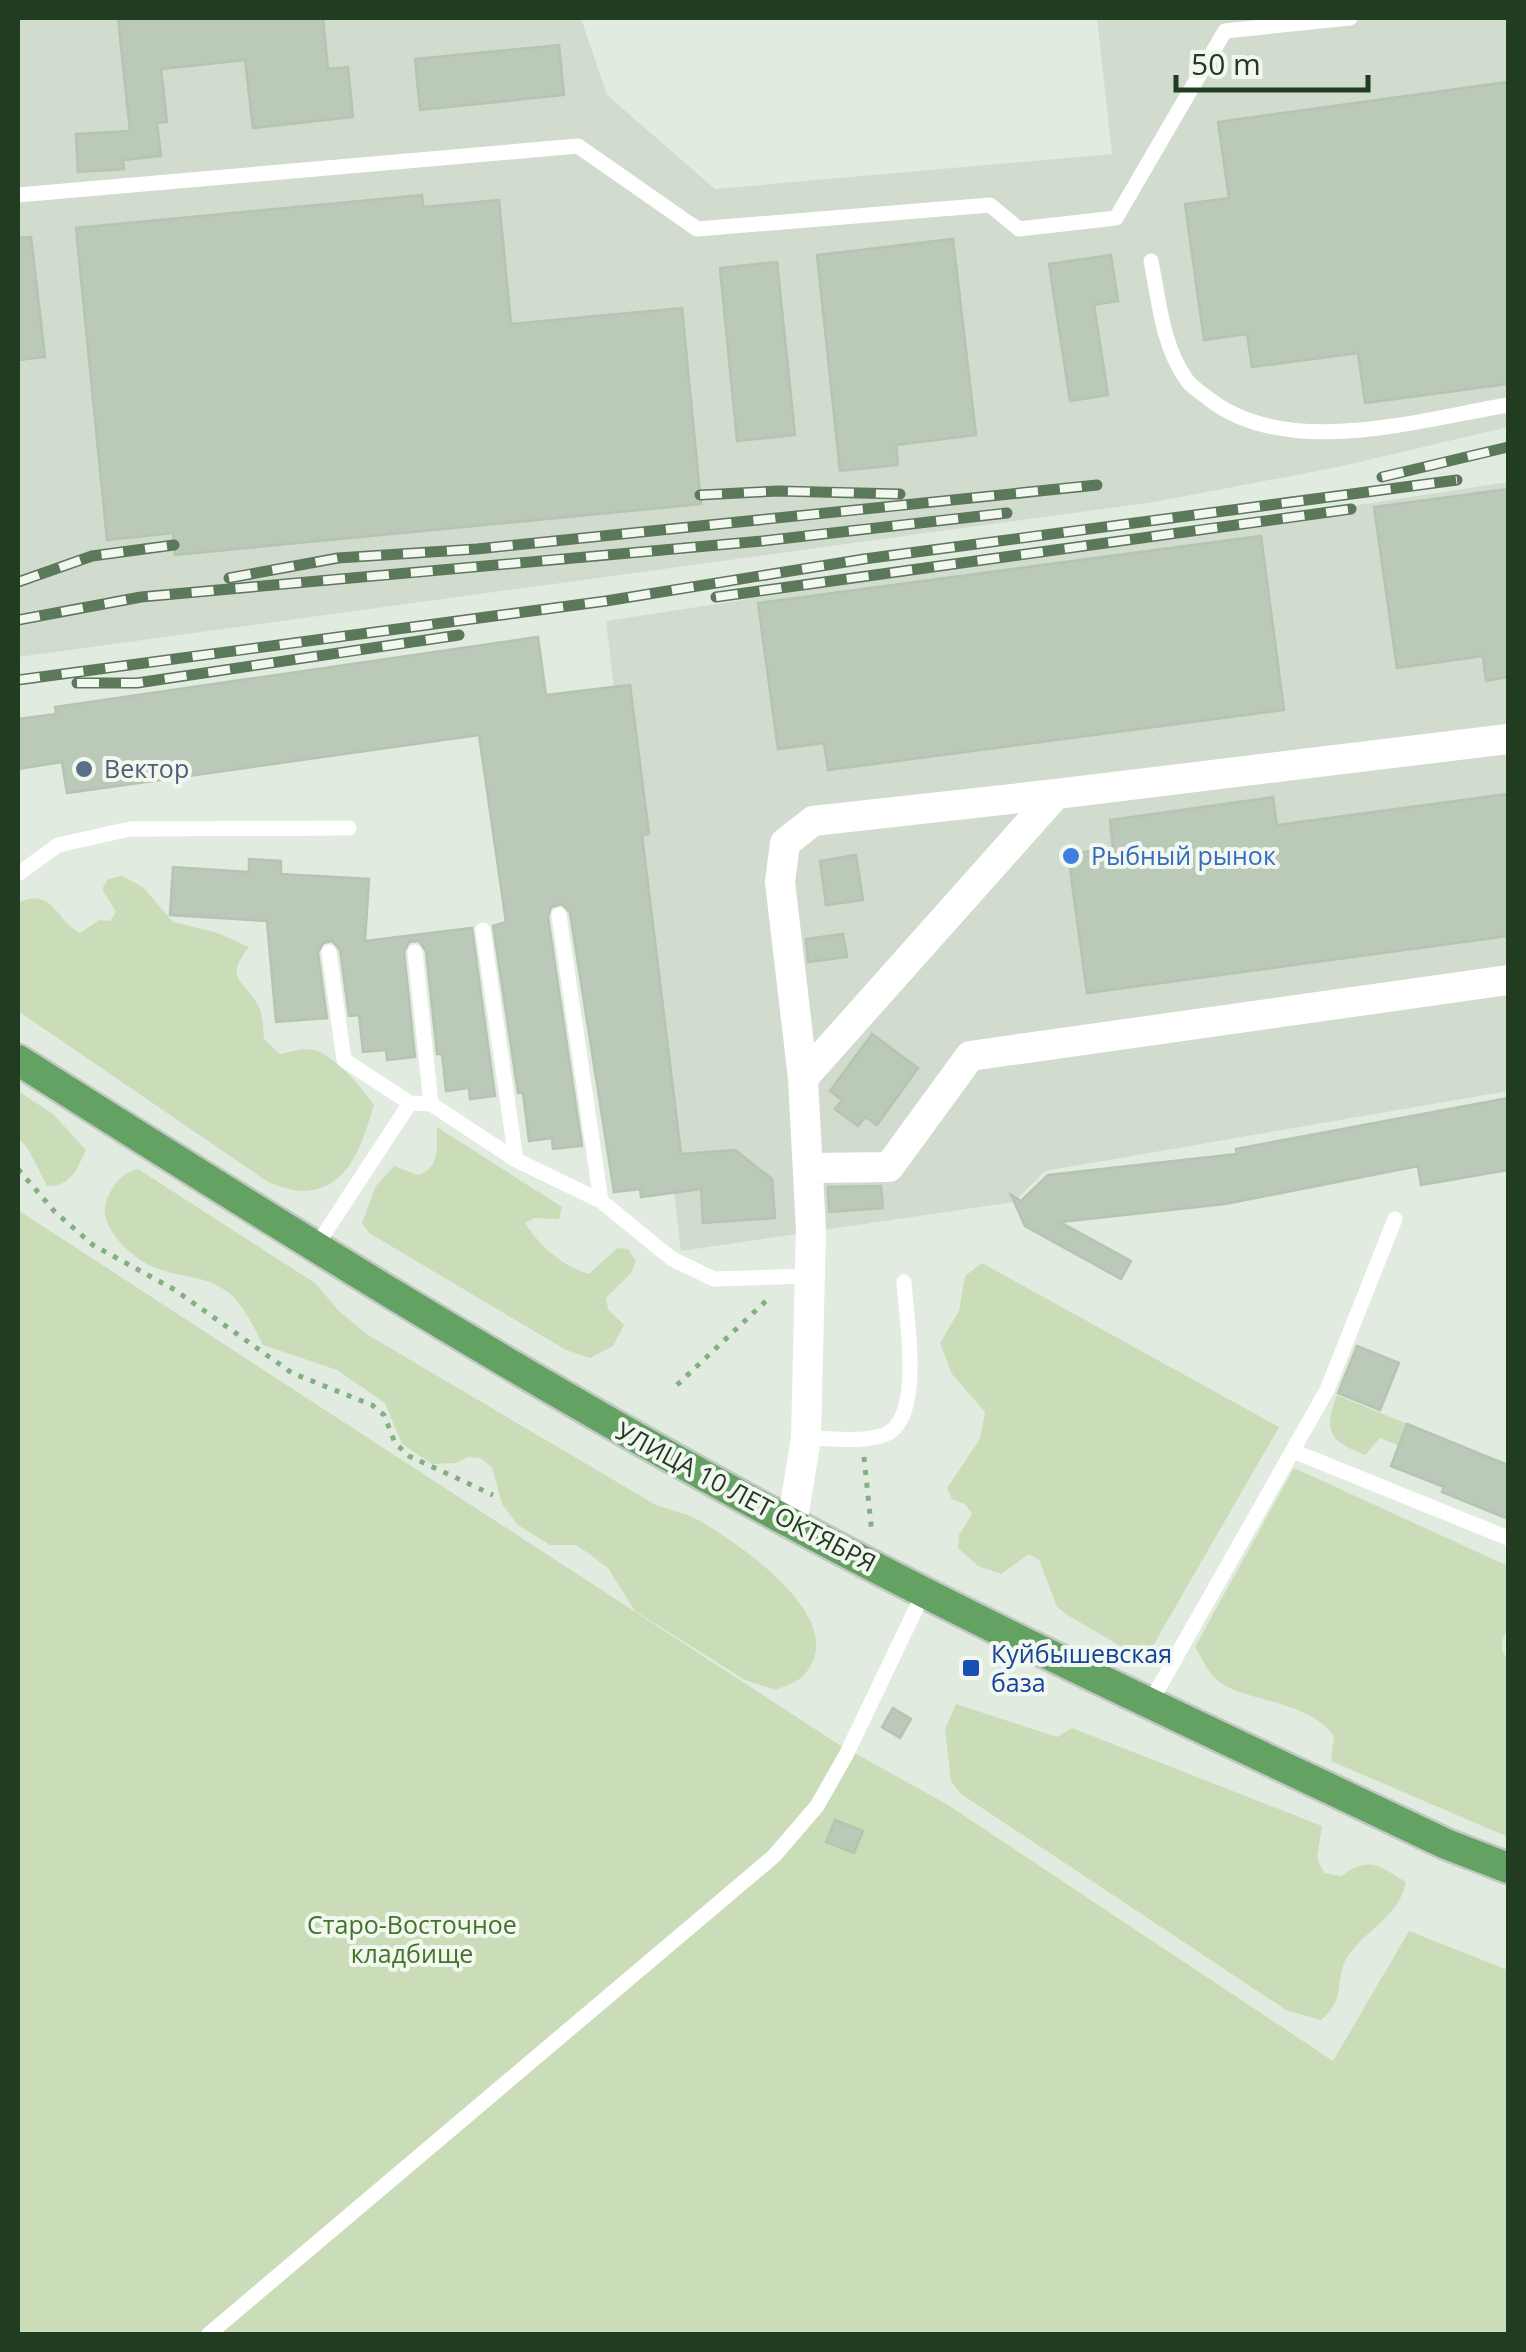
<svg xmlns="http://www.w3.org/2000/svg" width="1526" height="2352" viewBox="0 0 1526 2352" font-family="'Open Sans',sans-serif">
  <rect width="100%" height="100%" fill="#e2ebe0"/>
  <path fill="#d1dbce" d="M18,18h563l26,77 108,94 397,-35 -15,-136h411v409l-170,40 -184,35 -1136,155z
    M1508,482v609l-463,80 -31,31 -333,49 -75,-630z"/>
  <path fill="#caddb8" d="M122,876l21,11 30,35 42,10 34,15c-26,33 -5,32 9,58 5,8 5,24 6,34l16,15c11,-2 23,-7 33,-4 21,4 49,38 61,55 -11,36 -23,82 -68,86 -12,1 -27,-5 -38,-9l-250,-171v-108c35,-18 40,21 62,30l19,-13 11,1 6,-9 -14,-23 6,-10z
    M18,1091l35,23 33,36c-10,20 -14,36 -39,36l-19,-37 -10,-12z
    M437,1127l125,80 -3,12 -24,-1 -10,5c14,23 39,44 64,51l28,-26 11,1 8,12 -5,12 -25,25 2,11 16,16 -11,21 -23,12 -24,-8 -197,-117 -7,-10 14,-37 18,-20 24,9c23,-9 18,-26 19,-48z
    M138,1169l177,114 25,29 28,23 288,170c14,5 31,8 44,16 41,24 155,101 103,155 -7,7 -19,10 -27,14l-31,-10 -110,-69 -27,-43 -20,-15 -12,-8h-26l-32,-20 -16,-21 -10,-37 -12,-9 -12,-1 -12,6 -24,1 -30,-20 -17,-41 -48,-33 -74,-25c-10,-19 -18,-38 -34,-52 -23,-19 -55,-15 -80,-28 -21,-11 -53,-41 -42,-66 8,-17 13,-24 31,-30z
    M18,1210l817,532 113,63 385,256 76,-130 99,39v364h-1490z
    M982,1263l297,164 -129,224 -26,-3 -55,-32 -12,-9 -18,-47 -10,-6 -28,20 -23,-8 -20,-18 1,-13 13,-21 -7,-10 -13,-5 -5,-11 33,-49 5,-27 -33,-38 -12,-31 19,-32 6,-35z
    M1337,1395l70,29 -8,22 -19,-8 -15,17c-36,-14 -42,-24 -28,-60z
    M1294,1468l214,98v63l-5,9 -1,12 6,11v176l-177,-76 3,-25c-27,-37 -87,-33 -116,-55 -10,-8 -16,-23 -23,-34z
    M956,1704l101,33 15,-9 250,98 -5,32 7,15 17,3c30,-21 38,-10 65,6 -6,33 -40,48 -58,74 -15,23 0,42 -27,64l-35,-10 -325,-216 -10,-13 -6,-52z"/>
  <path fill="#bbc9b8" stroke="#b5c5b2" stroke-width="2.5" d="M118,18h205l5,51 20,-2 5,50 -100,11 -8,-68 -84,9 6,53 -10,1 4,33 -38,4 1,9 -46,3 -2,-38 54,-3z
    M559,45l5,50 -144,15 -5,-51z
    M1508,82v302l-143,19 -7,-50 -106,14 -5,-33 -43,6 -19,-136 44,-6 -11,-76z
    M422,195l1,12 76,-7 12,124 171,-16 19,196 -526,51 -2,-22 -66,7 -31,-312z
    M31,237l14,120 -27,3v-122z
    M953,239l23,196 -80,10 2,20 -58,6 -23,-216z
    M1111,255l7,46 -24,4 14,90 -38,6 -21,-137z
    M777,262l18,173 -58,6 -17,-173z
    M1508,489v188l-22,4 -3,-25 -86,12 -23,-161z
    M1261,536l23,174 -456,60 -4,-27 -46,6 -20,-146z
    M538,637l8,58 84,-10 19,149 -7,1 39,319 54,-4 37,29 3,39 -72,5 -2,-34 -60,8 -1,-8 -26,3 -44,-279 -8,-9 -11,3 -3,10 34,229 -29,3 -1,-11 -23,3 -6,-48h-5l-25,-167 13,-4 -27,-187 -412,58 -5,-31 -44,7v-50l38,-5 -1,-7z
    M1508,794v142l-421,57 -19,-139 45,-6 -3,-28 163,-23 4,28z
    M856,855l7,45 -37,5 -6,-44z
    M249,859l32,2v13l88,5 -4,62 107,-13 23,168 -25,3 -1,-11 -23,3 -4,-37h-5l-11,-103 -7,-10 -10,1 -5,10 11,105 -28,3 -1,-10 -23,2 -4,-37 -10,1 -9,-66 -8,-9 -9,2 -5,10 9,65 -51,4 -9,-101 -97,-6 3,-48 76,5z
    M843,934l4,23 -39,5 -2,-23z
    M872,1034l46,34 -41,57 -12,-8 -7,9 -23,-17 7,-9 -12,-9z
    M1508,1098v72l-87,15 -3,-19 -193,38 -165,18 71,39 -10,18 -96,-53 -14,-31 10,6 27,-26 189,-21 -1,-5z
    M881,1186l2,22 -54,4 -1,-25z
    M1357,1346l42,17 -19,47 -42,-17z
    M1407,1424l101,41v54l-66,-27 2,-5 -53,-21z
    M893,1708l18,11 -11,19 -18,-11z
    M835,1820l28,11 -9,22 -28,-11z"/>
  <g fill="none" stroke-linecap="round" stroke-linejoin="round">
    <defs>
      <path id="primary" d="M18,1060c254,161 508,321 773,463 214,115 435,216 655,321l62,24"/>
    </defs>
    <use href="#primary" stroke="#c1c8c1" stroke-width="35"/>
    <path stroke="#82b07f" stroke-width="5" stroke-dasharray="5 8" stroke-linecap="butt" d="M18,1169l37,43 38,33 82,45 117,83 80,32 12,10 11,28 14,13 84,39
      M677,1385l92,-87
      M864,1457l8,77"/>
    <path stroke="#fff" stroke-width="15" d="M18,195l560,-49 119,83 293,-24 29,24 97,-11 109,-187 125,-13
      M1151,261c8,39 11,84 35,118 5,8 16,14 23,20 79,61 209,21 299,6
      M18,874l40,-29 72,-16 219,-1
      M559,915l42,286
      M483,930l33,230
      M329,952l15,108 66,43
      M415,952l16,152
      M315,1248l95,-145 21,1 85,56 85,41 71,58 42,20 95,-3
      M806,1438c25,0 54,5 78,-3 41,-15 22,-118 20,-153
      M1293,1451l215,87
      M1150,1703l177,-313 68,-171
      M209,2334l565,-478 43,-50 29,-51 78,-163"/>
    <path stroke="#fff" stroke-width="30" d="M803,1078l-23,-196 5,-39 28,-22 243,-27
      M808,1168l81,-1 81,-111 538,-76
      M792,1524l14,-86 5,-208 -8,-152 253,-284 452,-55"/>
    <use href="#primary" stroke="#64a263" stroke-width="30"/>
    <defs>
      <path id="rail" d="M1382,477l126,-30
        M700,495l78,-4 122,3
        M229,578l109,-20 139,-9 620,-64
        M18,582l74,-26 82,-11
        M716,597l635,-88
        M18,620l123,-23 621,-56 245,-28
        M18,680l588,-79 258,-42 593,-79
        M77,683h60l322,-48"/>
    </defs>
    <use href="#rail" stroke="#5b785a" stroke-width="11"/>
    <use href="#rail" stroke="#f2f8f0" stroke-width="8" stroke-dasharray="22" stroke-linecap="butt"/>
  </g>
  <circle fill="#5c6f8a" stroke="#f2f8f0" stroke-width="4" cx="84" cy="769" r="10"/>
  <circle fill="#3f7fe0" stroke="#f2f8f0" stroke-width="4" cx="1071" cy="856" r="10"/>
  <rect fill="#1a4fb4" stroke="#f2f8f0" stroke-width="4" x="961" y="1658" width="20" height="20" rx="5"/>
  <g text-anchor="middle" stroke-width="8" stroke-linejoin="round" paint-order="stroke">
    <g font-size="25" fill="#4e5e75" stroke="#f2f8f0" text-anchor="start">
      <text x="104" y="778">Вектор</text>
    </g>
    <g font-size="25" fill="#366cbe" stroke="#f2f8f0" text-anchor="start">
      <text x="1091" y="865">Рыбный рынок</text>
    </g>
    <g font-size="25" fill="#213c20" stroke="#f2f8f0">
      <text transform="translate(746 1497) rotate(28)" y="9">УЛИЦА 10 ЛЕТ ОКТЯБРЯ</text>
    </g>
    <g font-size="25" fill="#164399" stroke="#f2f8f0" text-anchor="start">
      <text x="991" y="1663">Куйбышевская<tspan x="991" dy="29">база</tspan></text>
    </g>
    <g font-size="25" fill="#44742a" stroke="#f2f8f0">
      <text x="412" y="1934">Старо-Восточное<tspan x="412" dy="29">кладбище</tspan></text>
    </g>
  </g>
  <rect width="1526" height="2352" fill="none" stroke="#213c20" stroke-width="40"/>
  <path d="M1176 75v15h192v-15" fill="none" stroke="#213c20" stroke-width="5"/>
  <text x="1191" y="75" font-size="30" fill="#213c20" stroke="#f2f8f0" stroke-width="8" paint-order="stroke">50 m</text>
</svg>
